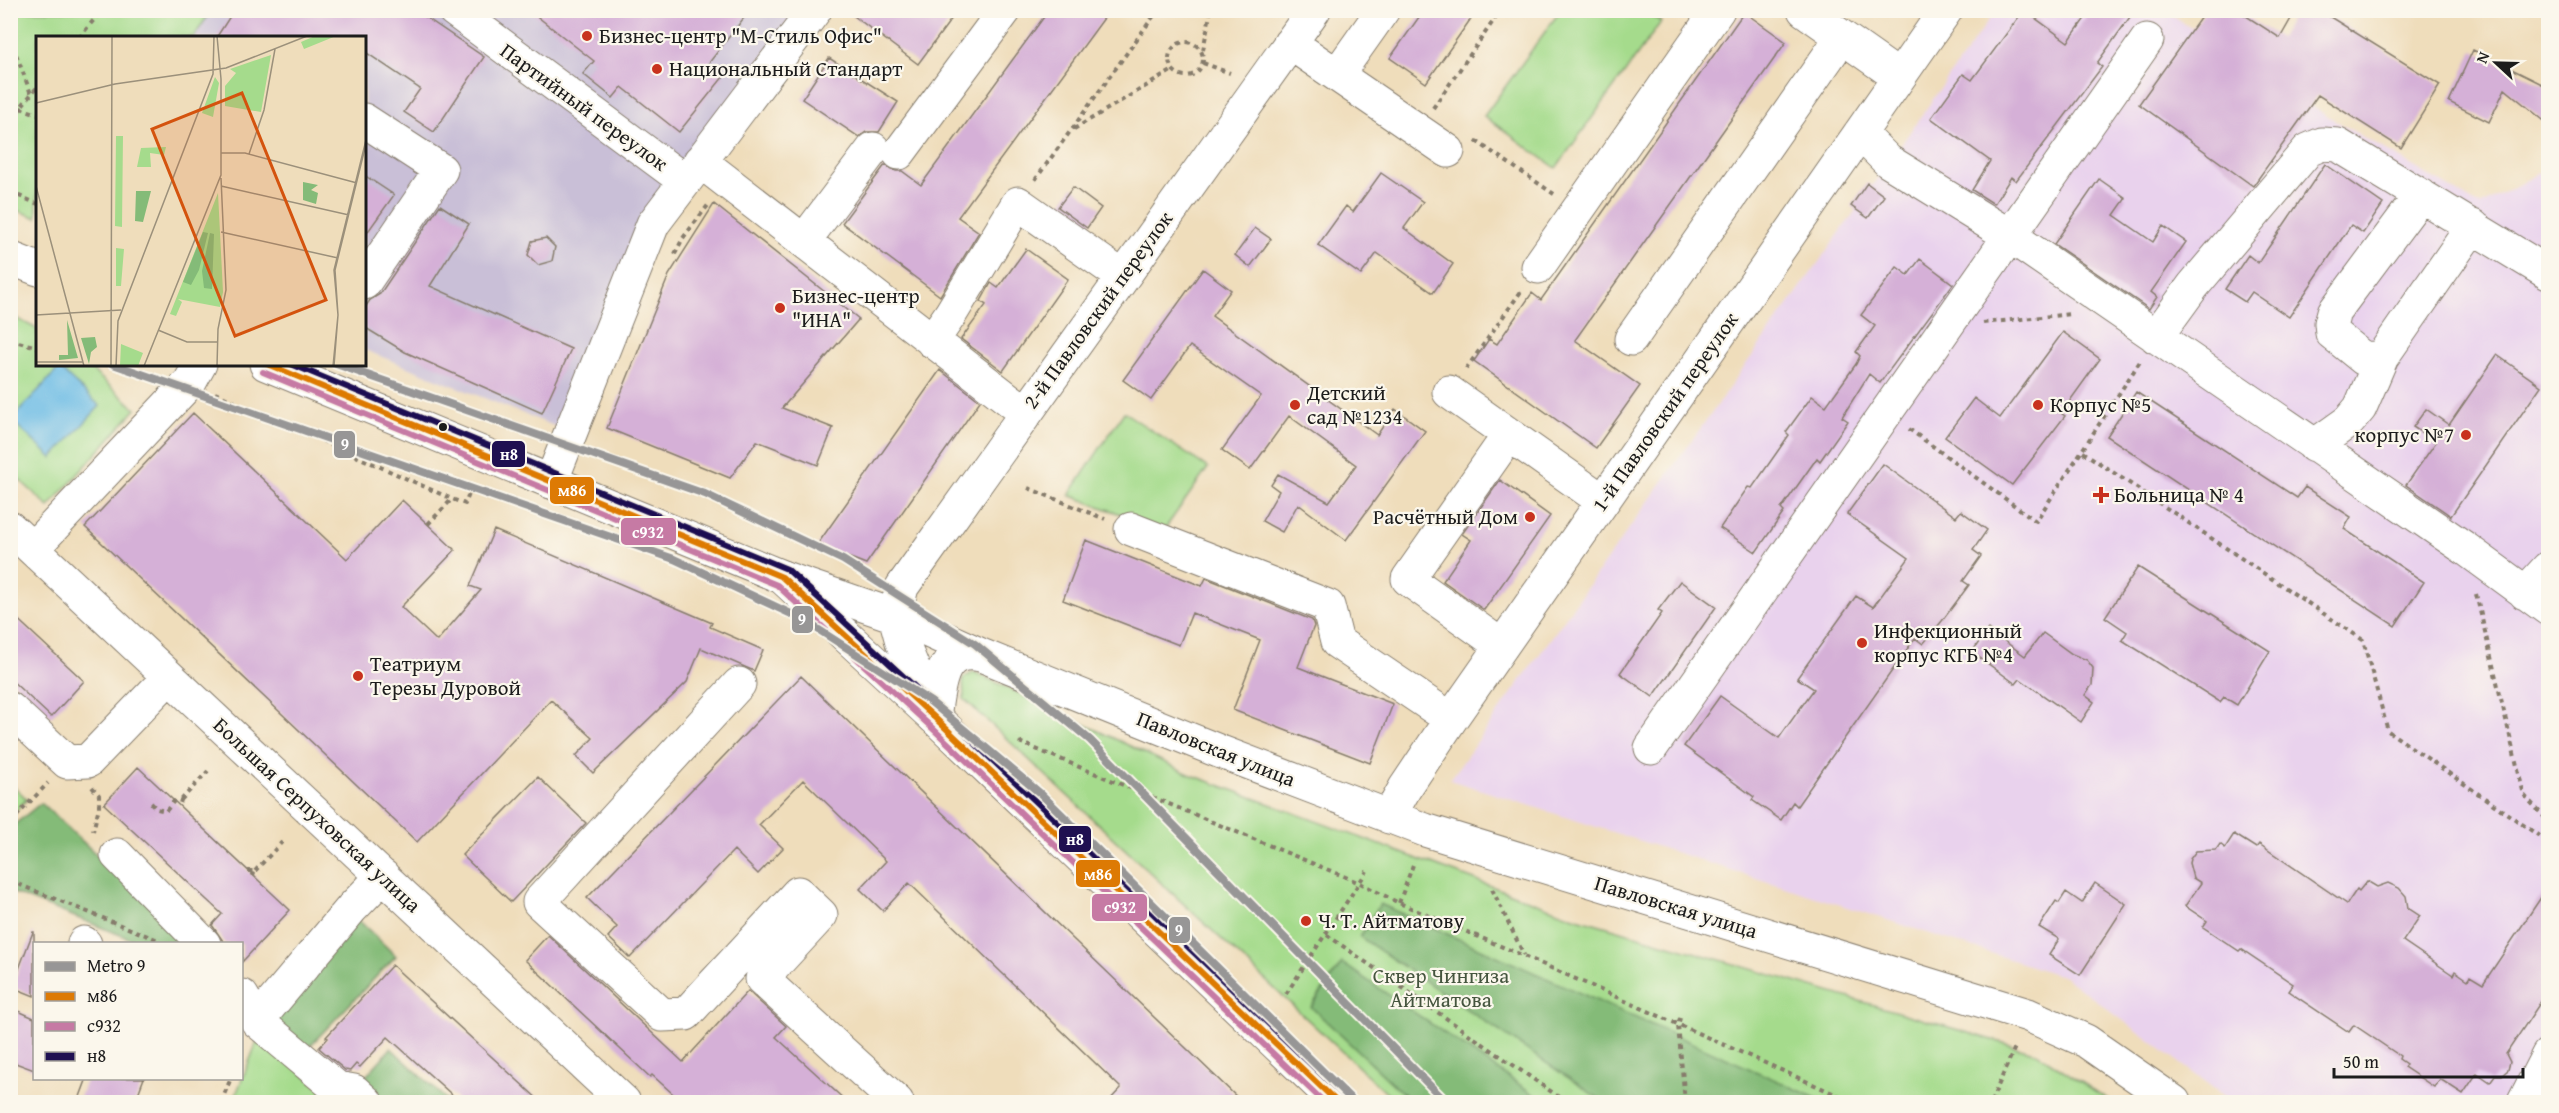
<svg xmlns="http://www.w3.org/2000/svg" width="2559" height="1113" viewBox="0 0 2559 1113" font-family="'Gentium Book Plus',serif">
  <rect width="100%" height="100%" fill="#fbf7ec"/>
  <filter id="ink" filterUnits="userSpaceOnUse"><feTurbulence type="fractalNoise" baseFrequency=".0167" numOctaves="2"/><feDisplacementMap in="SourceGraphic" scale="12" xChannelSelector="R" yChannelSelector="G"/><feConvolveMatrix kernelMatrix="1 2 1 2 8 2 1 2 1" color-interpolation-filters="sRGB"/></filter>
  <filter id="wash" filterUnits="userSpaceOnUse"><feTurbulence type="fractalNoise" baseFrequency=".008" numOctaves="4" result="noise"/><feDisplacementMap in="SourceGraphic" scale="24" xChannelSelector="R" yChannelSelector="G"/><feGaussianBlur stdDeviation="1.35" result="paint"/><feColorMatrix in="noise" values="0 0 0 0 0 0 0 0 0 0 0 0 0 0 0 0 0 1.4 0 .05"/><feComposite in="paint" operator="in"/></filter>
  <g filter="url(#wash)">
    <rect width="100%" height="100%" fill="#efddbb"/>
    <path fill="#e9d2ed" d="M1995,11h170l139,91 176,104 68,-38v934h-316l-167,-125 -615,-197 406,-570 -5,-4 16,-22 5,2z"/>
    <path fill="#c9bfd7" d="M211,10l586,1 -151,206 -87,211 -194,-78 -1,-312h-170z"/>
    <path fill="#a5db8c" stroke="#607c54" stroke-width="1.5" d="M10,11h201l-17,26 -156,1 -1,180 -26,-10z
      M1560,11h85l16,11 -105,146 -72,-52z
      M10,315l27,14 1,35 48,1 50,44 -87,98 -38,-35z
      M1124,412l84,56 -44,62 -95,-35z
      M974,672l215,102 388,144 460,135 75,49h-716l-432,-403 -1,-21z
      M10,783l17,16 -16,17h-1z
      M259,1037l65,54 -8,11h-83z"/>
    <path fill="#84bb78" stroke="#506c4a" stroke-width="1.5" d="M41,803l150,139v1h-50l-130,-51 -1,-64z
      M1380,904l445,198h-221l-244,-165z
      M351,913l45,43 -90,94 -40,-35z
      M1342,963l203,139h-133l-101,-95z
      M391,1048l58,54h-71l-19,-18z"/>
    <path fill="#6abbe5" stroke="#436c80" stroke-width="1.5" d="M59,368l41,38 -48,52 -41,-38z"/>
    <g id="blocks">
      <path fill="#d5b0d7" d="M234,10h181l69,47 -50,75 -30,-20 16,-23 -56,-38v-13h-148z
        M529,10h221l-42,54 16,12 -45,56 -57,-45 -9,11 -30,-24 11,-13z
        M846,10h112l-40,54z
        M1049,10h61l-152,207 21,15 -39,64 -98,-73 43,-58 11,6h6l19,14z
        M1424,10h53l-51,73 -36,-25z
        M2024,10l44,32 23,-32h44l-38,53 5,4 -86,114 -5,-4 -17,27 -22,-14 18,-29 -59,-43 32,-44 9,6z
        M2206,10h31l43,28 16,-28h23l121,75 -39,63 -83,-53 -65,91 -114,-82z
        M1744,12l42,30 -211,298 65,46 -44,62 -122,-87 15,-22 8,5 35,-51 9,7z
        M2473,50l75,37v37l-43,-35 -16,33 -40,-20z
        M829,58l69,44 -19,30h-13l-7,5 -57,-38z
        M2325,164l58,40 -20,29 -12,-8 -62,92 -37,-25 -7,10 -20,-13 23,-34 10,8z
        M1381,173l42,29 -19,26 49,36 -20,29 -56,-40 -16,22 -43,-30 28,-39 7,6z
        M364,175l30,20 -30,42z
        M2099,179l27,19 -12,17 39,27 10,-16 23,16 -35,50 6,5 -8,12 -95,-65z
        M1867,183l17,13 -16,22 -17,-12z
        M1073,187l28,21 -14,20 -29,-21z
        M714,204l145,115 -77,89 51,20 -15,37 -61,-24 -27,37 -123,-50 62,-153z
        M440,205l29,19 -39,62 141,63 -29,64 -137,-61 -41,-25v-18l6,-9 10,-6z
        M1255,228l16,11 -21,28 -15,-12z
        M546,238l9,9 -3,14 -14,4 -10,-10 4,-14z
        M1026,249l42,30 -65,92 -42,-32 25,-34 -5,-4 10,-18 7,5z
        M1920,259l33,25 -73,99 -11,-9 -27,43 6,4 -28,40 -3,-3 -36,51 3,3 -28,40 -36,-24 28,-41 4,1 37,-53 -3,-3 26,-36 14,10 30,-42 4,-8 -4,-4 19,-26 -14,-11 36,-48 11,8z
        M1203,269l28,21 -19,26 165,119 18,-26 30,22 -79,109 -48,-36 -16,28 -20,-11 17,-30 -8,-6 7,-11 51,28 27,-37 -67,-49 -39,54 -28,-20 39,-54 -71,-50 -39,54 -28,-20z
        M2063,332l37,27 -39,54 4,3 -53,69 -67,-48 29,-39 26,20z
        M2497,355l44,31 -90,130 -45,-31 30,-43 -23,-15 13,-18 23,16z
        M940,370l40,31 -114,163 -49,-19z
        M2136,392l161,106 8,-11 46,30 -7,12 80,53 -29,44 -288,-190z
        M193,413l154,146 55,-59 53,50 -54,57 36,34 44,-51 -11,-4 24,-56 218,93 -2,4 53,23 -9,21 -53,-23 -14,34 -94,91 -17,-17 17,-18 -42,-38 -134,142 -332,-315z
        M1883,464l73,53 5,-6 26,19 -14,20 8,6 -18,25 6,4 -27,36 -19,23 -8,-6 -118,168 -4,-4 -12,18 -29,-20 2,-3 -70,-51 36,-50 59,42 35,-49 -17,-11 59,-82 17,11 36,-49 -62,-44z
        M1500,480l50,36 -66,94 -41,-29 28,-41 -9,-6z
        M1086,540l116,46 4,-8 106,42 2,6 -16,41 95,37 -23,59 -137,-53 27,-70 -68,-27 -13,32 -116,-45z
        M2138,567l132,84 -33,54 -13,-8 -4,5 -98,-62 5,-8 -22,-15z
        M1680,581l36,26 -63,90 -33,-24 42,-60 -4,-3z
        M10,612l74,69 -33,36 -41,-38z
        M1988,629l37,27 18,-23 29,21 15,6 6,8 -1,17 -7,10 9,7 -13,20 -61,-43 -4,5 -44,-32z
        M801,676l273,264 168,162h-134l13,-14 -212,-205 -26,28 -23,-22 26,-28 -83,-81 -44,45 24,23 -25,26 -24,-24 -104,108 -22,-21 9,-10 -30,-29z
        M138,767l152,143 -48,52v-18h-17l-13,-19 10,-11 -118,-110z
        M538,777l48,46 -75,79 -49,-47z
        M2234,834l22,14 3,-4 88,60 10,-15 2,2 8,-10 10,6 11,-4 11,5 7,8 2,12 12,8 -17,25 50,34 2,-4 13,9 2,-4 13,8 65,-97v104l-42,63 4,8 -2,8 -6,5h-7l-5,7 -13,-9 -14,21 -23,-15 -6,8 -30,-20 2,-3 -7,-5 1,-3 -46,-31 -5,7 -61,-41 5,-7 -52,-35 -2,2 -36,-24 4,-6 -22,-15 16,-23 -8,-5 -4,-15 1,-4 6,-8 20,-1 4,-6 5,4z
        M2095,883l31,21 -46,71 -31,-20 10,-16 -20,-12 17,-26 3,2 7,-11 16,11z
        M33,932h1v64l-22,-9z
        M548,935l135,127 65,-71 38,35 -10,11 71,65h-165l-30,-27 -2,2 -125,-117z
        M392,965l149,137h-81l-72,-65 -28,30 -4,-3 -6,7 -5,-1 -26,-22 9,-10 -2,-1z
        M16,1010l18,8v52l-24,-9v-38z
        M87,1078h57l-9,24h-57z"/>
    </g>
  </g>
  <g filter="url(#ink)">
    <use href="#blocks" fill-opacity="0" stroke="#867c6c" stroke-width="1.5"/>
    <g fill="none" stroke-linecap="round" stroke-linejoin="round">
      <defs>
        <path id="minor" d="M454,10l231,171
          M1804,10l95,67
          M1290,43l158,108
          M1337,75l46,-65
          M364,120l77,50 -77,113
          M1860,133l28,28 122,75 456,313 82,60
          M899,153l106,-143
          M700,161l325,251
          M2421,195l-87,117 -3,11 1,10 32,26 18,-2 91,-131
          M804,241l69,-92
          M1538,267l180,-257
          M2156,337l37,-51 115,-136 14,-6 16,1 210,128
          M1631,339l211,-302
          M932,341l18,-26 68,-112 105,74
          M1449,392l154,109
          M2314,446l35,-25 11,-13 22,-51
          M551,482l102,-258 162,-214
          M10,528l614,574
          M1131,529l197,77 9,36 114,77
          M33,548l157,-166 10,-18
          M782,577l113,39 86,39 240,97 204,78 603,185 58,26 88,61
          M2525,593l23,-25
          M1502,646l-94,-67 101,-144
          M739,684l-200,218 123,113 24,-1 112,-121 23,22 -59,64 135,123
          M10,709l57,53 21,-1 81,-84
          M934,717l-32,-75 -7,-26 7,-29 412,-577
          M934,717c5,-30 5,-71 47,-62
          M1651,748l496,-708
          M1389,817l16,-29 46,-69 495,-709
          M117,855l87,89
          M84,943l1,1
          M242,996l15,25 80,67 17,3 12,11
          M257,1021l95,-113 31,-32
          M2524,1102l24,-47"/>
        <path id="major" d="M10,258l28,11
          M266,364l516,213 152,140 403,385"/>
      </defs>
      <use href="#minor" stroke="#867c6c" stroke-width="35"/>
      <use href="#major" stroke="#867c6c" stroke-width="35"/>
      <path stroke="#867c6c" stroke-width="4" stroke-dasharray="4.5 4.5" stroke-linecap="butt" d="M10,38l21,56
        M79,38l23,-28
        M1169 59a17 17 0 1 1 34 0a17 17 0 1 1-34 0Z
        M1203,50l8,-40
        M1203,63l27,10
        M20,108l18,6
        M1433,108l68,-98
        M10,129l10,-21 18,-22
        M1074,129l99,-59
        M1476,141l78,53
        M1035,180l123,-170
        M10,192l28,12
        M675,254l8,-16 26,-34
        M1983,323l88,-9
        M10,340l28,7
        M107,364l49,11
        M1466,369l56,-79
        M215,393l237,106 13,5 6,-15
        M1909,429l127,92 105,-161
        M2083,452l280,188 25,91 160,111
        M1028,488l77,31
        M428,524l24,-25
        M2476,594l48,201 24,26
        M1019,742l341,141 39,20 125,53 329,146
        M92,787l7,8v12l-6,24
        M181,800l27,-29
        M151,803l6,6 9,2 8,-10 7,-1 -2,6
        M10,823l38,-40
        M248,871h7l-2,5
        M255,871l27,-29
        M10,881l148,59
        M1492,889l32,66
        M1399,903l15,-41
        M1327,935l239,167
        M1286,994l81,-123
        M1680,1018l-2,7 7,77
        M221,1102l10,-24
        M1991,1102l24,-55"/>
      <use href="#minor" stroke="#fff" stroke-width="33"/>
      <use href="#major" stroke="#fff" stroke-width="33"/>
      <defs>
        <path id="bus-1" d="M267,364l515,213 152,140 403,385"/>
        <path id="bus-2" d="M263,372l514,213 151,139 396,378"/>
        <path id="bus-3" d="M291,364l496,205 153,141 403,385"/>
      </defs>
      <use href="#bus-1" stroke="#fbf7ec" stroke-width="10"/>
      <use href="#bus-2" stroke="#fbf7ec" stroke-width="10"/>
      <use href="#bus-3" stroke="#fbf7ec" stroke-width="10"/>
      <use href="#bus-1" stroke="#dd7a04" stroke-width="6"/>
      <use href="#bus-2" stroke="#c67aa4" stroke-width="6"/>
      <use href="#bus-3" stroke="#1f1051" stroke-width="6"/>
      <defs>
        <path id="metro-1" d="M113,364l561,195 128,60 129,83 110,92 313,308
          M336,364l369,130 138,66 132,84 115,96 356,362"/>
      </defs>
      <use href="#metro-1" stroke="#fbf7ec" stroke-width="12"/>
      <use href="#metro-1" stroke="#979696" stroke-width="8"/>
    </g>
  </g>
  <g fill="#c8321e" stroke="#fbf7ec" stroke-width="2">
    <circle cx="587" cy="36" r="6"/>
    <circle cx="657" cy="69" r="6"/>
    <circle cx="780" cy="308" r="6"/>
    <circle cx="1295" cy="405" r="6"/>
    <circle cx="2038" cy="405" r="6"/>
    <circle cx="2466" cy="435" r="6"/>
    <path d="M2098 486h6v6h6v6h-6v6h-6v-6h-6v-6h6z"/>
    <circle cx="1530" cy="517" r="6"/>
    <circle cx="1862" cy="643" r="6"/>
    <circle cx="358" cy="676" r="6"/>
    <circle cx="1306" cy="921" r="6"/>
  </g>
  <circle fill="#1c1c1c" stroke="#fbf7ec" stroke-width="2" cx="443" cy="427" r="5"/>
  <g text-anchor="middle" stroke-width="4.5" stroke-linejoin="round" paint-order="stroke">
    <g font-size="21" fill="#1c1c1c" stroke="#fbf7ec" text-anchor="start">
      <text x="599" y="43">Бизнес-центр "М-Стиль Офис"</text>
      <text x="669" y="76">Национальный Стандарт</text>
      <text x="792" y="303">Бизнес-центр<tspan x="792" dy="24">"ИНА"</tspan></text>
      <text x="1307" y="400">Детский<tspan x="1307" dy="24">сад №1234</tspan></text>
      <text x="2050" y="412">Корпус №5</text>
      <text x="2454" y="442" text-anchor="end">корпус №7</text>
      <text x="2114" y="502">Больница № 4</text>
      <text x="1518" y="524" text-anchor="end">Расчётный Дом</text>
      <text x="1874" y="638">Инфекционный<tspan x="1874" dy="24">корпус КГБ №4</tspan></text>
      <text x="370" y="671">Театриум<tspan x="370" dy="24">Терезы Дуровой</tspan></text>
      <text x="1318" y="928">Ч. Т. Айтматову</text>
    </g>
    <g font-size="21" fill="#1c1c1c" stroke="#fbf7ec">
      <text transform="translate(584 107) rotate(36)" y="7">Партийный переулок</text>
      <text transform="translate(1098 310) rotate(-54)" y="7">2-й Павловский переулок</text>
      <text transform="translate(1665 412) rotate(-55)" y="7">1-й Павловский переулок</text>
      <text transform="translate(1216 749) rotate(22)" y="7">Павловская улица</text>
      <text transform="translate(317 815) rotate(43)" y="7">Большая Серпуховская улица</text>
      <text transform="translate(1676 907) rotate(17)" y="7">Павловская улица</text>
    </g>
    <g font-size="21" fill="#45553e" stroke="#fbf7ec">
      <text x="1441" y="983">Сквер Чингиза<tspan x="1441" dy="24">Айтматова</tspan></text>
    </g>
  </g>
  <g transform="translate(36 36)">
    <rect width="330" height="330" fill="#efddbb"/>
    <path d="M279,0h21l-32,13 -3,-7zM235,19l-10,57 -36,-6v-20l11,-13 -6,-4zM179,41l4,6 -6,34 -11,-4zM80,100h7l-1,91 -7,-1zM130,111l-2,8 -14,-2 1,14h-14l4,-19zM182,157l5,99 -3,15 -42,-8 4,3 -6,14 -6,-2zM80,212l8,1 -3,37h-5zM85,308l22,9 -5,13h-18z" fill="#a5db8c"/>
    <path d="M267,146l15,3 -7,5 7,3 -2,11 -13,-4zM100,155h15l-8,31 -8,-1zM167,196l5,1 -9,37 -8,15 -8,-3zM174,197l4,1 -2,55 -8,-1 -2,-17zM31,284l11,38 -19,2v-5h9zM59,301l2,10 -6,5 -2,12 -8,-26z" fill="#84bb78"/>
    <path fill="none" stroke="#9b907b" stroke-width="1.5" d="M0,67l79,-19 111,-16 81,-32M185,117h24l112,30M213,118l15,-44 11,-61M0,150l48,180M185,150l128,29M185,196l117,26M0,279l85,-5M122,294l29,12h31M0,326h47M75,330l1,-330M80,330l2,-45 95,-247 1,-38M108,330l77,-191v-96l-4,-43M181,330l1,-37 8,-39 -5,-112M297,330l5,-51 -4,-45 32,-130M298,330l4,-51 -3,-45 31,-126"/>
    <path fill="#d4530e" fill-opacity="0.15" stroke="#d4530e" stroke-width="3" d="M206,57l84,207 -91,36 -83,-207z"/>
    <rect width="330" height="330" fill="none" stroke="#1c1c1c" stroke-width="3"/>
  </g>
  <g stroke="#fbf7ec" stroke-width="2">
    <rect x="333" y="430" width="23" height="29" rx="6" fill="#979696"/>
    <rect x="491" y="440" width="35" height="28" rx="6" fill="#1f1051"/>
    <rect x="549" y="476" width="46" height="29" rx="6" fill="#dd7a04"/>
    <rect x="620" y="517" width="57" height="29" rx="6" fill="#c67aa4"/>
    <rect x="791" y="605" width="23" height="29" rx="6" fill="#979696"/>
    <rect x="1058" y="825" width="34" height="28" rx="6" fill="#1f1051"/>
    <rect x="1075" y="859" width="46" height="29" rx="6" fill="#dd7a04"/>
    <rect x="1091" y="893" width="57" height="29" rx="6" fill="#c67aa4"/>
    <rect x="1168" y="916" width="23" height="28" rx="6" fill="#979696"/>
  </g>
  <g font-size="16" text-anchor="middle" font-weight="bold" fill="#fff">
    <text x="345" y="450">9</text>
    <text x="509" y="460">н8</text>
    <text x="572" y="496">м86</text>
    <text x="648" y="538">с932</text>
    <text x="802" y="625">9</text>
    <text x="1075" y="845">н8</text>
    <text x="1098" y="880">м86</text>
    <text x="1120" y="913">с932</text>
    <text x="1179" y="936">9</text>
  </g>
  <rect width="2559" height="1113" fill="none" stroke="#fbf7ec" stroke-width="36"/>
  <rect x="33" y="942" width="210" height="138" fill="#fbf7ec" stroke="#a29f99" stroke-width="1.5"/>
  <rect x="45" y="962" width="30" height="9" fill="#979696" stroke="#a29f99" stroke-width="1.5"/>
  <text x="87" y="972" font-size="18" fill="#1c1c1c">Metro 9</text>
  <rect x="45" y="992" width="30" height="9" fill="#dd7a04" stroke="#a29f99" stroke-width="1.5"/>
  <text x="87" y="1002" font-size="18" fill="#1c1c1c">м86</text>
  <rect x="45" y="1022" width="30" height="9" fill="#c67aa4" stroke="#a29f99" stroke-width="1.5"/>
  <text x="87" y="1032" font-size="18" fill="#1c1c1c">с932</text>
  <rect x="45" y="1052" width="30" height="9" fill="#1f1051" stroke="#a29f99" stroke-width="1.5"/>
  <text x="87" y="1062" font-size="18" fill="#1c1c1c">н8</text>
  <g transform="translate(2496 63) rotate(292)" stroke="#fbf7ec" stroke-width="4.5" paint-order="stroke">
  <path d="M0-4.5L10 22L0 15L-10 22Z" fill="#1c1c1c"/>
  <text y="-9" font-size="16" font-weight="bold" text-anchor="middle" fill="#1c1c1c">N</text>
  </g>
  <path d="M2334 1068v9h189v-9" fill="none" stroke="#1c1c1c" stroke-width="3"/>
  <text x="2343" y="1068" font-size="18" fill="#1c1c1c" stroke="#fbf7ec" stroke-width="4.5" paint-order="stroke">50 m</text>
</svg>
